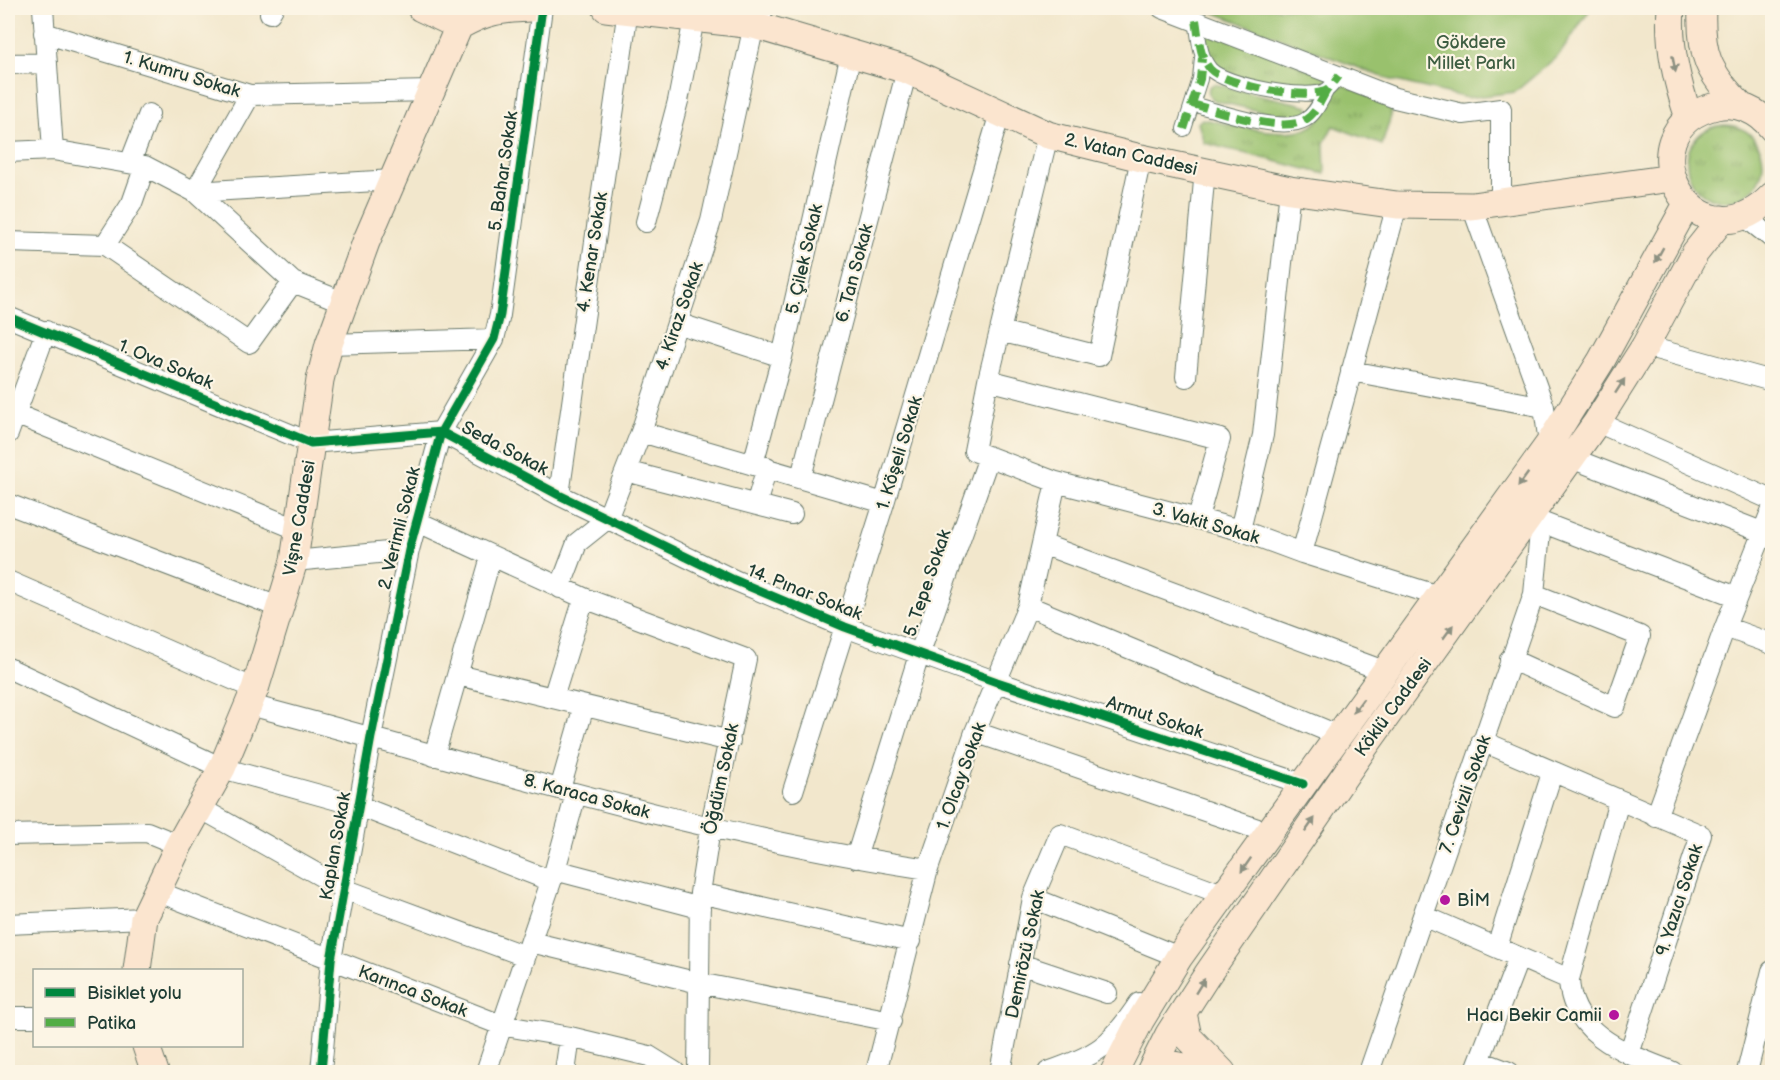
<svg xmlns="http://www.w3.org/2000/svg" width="1780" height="1080" viewBox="0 0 1780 1080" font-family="'Balsamiq Sans',sans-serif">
  <defs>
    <pattern id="grass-tufts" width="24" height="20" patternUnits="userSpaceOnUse" patternTransform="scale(1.5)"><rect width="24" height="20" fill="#99c16d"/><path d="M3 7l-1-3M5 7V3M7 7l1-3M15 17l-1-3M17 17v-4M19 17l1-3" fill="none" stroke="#7c9e5a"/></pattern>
  </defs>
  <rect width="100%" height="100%" fill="#fcf5e5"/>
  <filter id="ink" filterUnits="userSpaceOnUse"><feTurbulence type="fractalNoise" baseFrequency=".0167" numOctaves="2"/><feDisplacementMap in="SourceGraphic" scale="12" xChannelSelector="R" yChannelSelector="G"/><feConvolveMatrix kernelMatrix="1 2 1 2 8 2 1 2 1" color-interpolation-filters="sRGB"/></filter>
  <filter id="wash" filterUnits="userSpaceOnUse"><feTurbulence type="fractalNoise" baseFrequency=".008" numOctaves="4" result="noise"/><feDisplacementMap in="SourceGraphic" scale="24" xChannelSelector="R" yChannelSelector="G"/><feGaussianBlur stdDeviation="1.35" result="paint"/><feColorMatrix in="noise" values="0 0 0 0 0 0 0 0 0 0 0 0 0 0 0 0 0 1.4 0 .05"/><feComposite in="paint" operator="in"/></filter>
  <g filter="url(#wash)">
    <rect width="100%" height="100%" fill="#f2e7cc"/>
    <path fill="url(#grass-tufts)" stroke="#5c7f50" stroke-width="1.5" d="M1203,26l128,52c-19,15 -91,4 -111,-10 -12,-8 -15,-29 -17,-42z
      M1214,84l94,22 2,5 -17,8 -77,-18c-6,-4 -9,-6 -7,-14z
      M1344,85l50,21 -12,39 -49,-19 -9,17 1,31 -121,-31 -6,-20 4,-4c26,4 100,26 116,1 9,-14 8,-30 26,-35z
      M1687 163a38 38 0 1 1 76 0a38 38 0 1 1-76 0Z"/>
    <path fill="#99c16d" stroke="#5c7f50" stroke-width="1.5" d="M1202,8h389l-31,46 -45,38 -48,6 -79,-19z"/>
  </g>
  <g filter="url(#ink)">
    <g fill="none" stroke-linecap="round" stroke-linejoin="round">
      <defs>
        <path id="pedestrian" d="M1196,20c3,17 3,36 14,49 14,16 98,32 117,21 4,-3 9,-10 12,-14
          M1192,104c27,7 90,30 113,16 11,-6 16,-20 22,-30
          M1184,129l16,-50 2,-21"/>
        <path id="minor" d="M43,8l10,142
          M1162,8l233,90 68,16 38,-5v94
          M270,13l3,-5
          M44,33l206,62 181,-4
          M8,64l39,-1
          M1048,135l-60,245 -14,71 82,31 184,48 62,23 137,43
          M8,152l45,-2 92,16 50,26 98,90 50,20
          M130,163l19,-49
          M195,192l198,-12
          M195,192l55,-97
          M1472,206l72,201 5,37
          M1744,216l28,22
          M646,222l32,-121 16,-82
          M8,242l97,3
          M105,245l144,98 44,-61
          M105,245l27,-42 13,-37
          M8,317l303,126 130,-11 118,63 175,85 111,47 152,55 306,102
          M677,323l105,34
          M1000,331l99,25 42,-198
          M329,344l165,-5
          M1645,346l127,35
          M1351,371l193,36
          M1186,377l19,-207
          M988,380l232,59 -22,79
          M8,411l291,119
          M1597,422l175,78
          M641,432l243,71
          M8,434l38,-103
          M1571,458l201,78
          M753,464l29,-107 69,-303
          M626,471l166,43
          M801,477l106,-407
          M559,495l69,-486
          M8,504l273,104
          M756,505l11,-38
          M416,521l168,77 162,61 -36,170 -10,64 -2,179
          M1541,522l196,75
          M1240,530l23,-95 27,-245
          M1042,544l342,127
          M1302,553l95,-348
          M294,561l115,-11
          M8,581l247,108
          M560,588l17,-45 30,-24 34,-87 70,-211 43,-196 10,-17
          M1028,606l309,129
          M1725,627l47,17
          M1510,659l105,48 25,-71 -106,-42
          M8,668l214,100 137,38 192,75
          M458,675l272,66
          M553,698l31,-100
          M250,705c225,59 447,130 678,164
          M975,732l294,101
          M1482,741l219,94 -72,219
          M434,756l57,-199
          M560,789l24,-83
          M793,791l91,-288 116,-390
          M200,808l144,81 181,67
          M1656,817l69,-190 47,-118
          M8,835l139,-3 32,13
          M856,858l63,-203 70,-198
          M555,870l145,38
          M156,891l345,134 69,12 79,19 26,16
          M700,893l211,48
          M1033,898l146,59 -8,8
          M1424,916l145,63c2,57 59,75 104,93
          M8,924l136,-6
          M531,942l168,41 192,38
          M1497,947l55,-174
          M1020,964l87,29
          M1569,979l50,-178
          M8,1017h26
          M1480,1061l29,11
          M321,1072l10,-112 40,-223 38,-187 32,-118 53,-93 6,-24 42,-307
          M486,1072l69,-202 21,-76
          M565,1072l5,-35
          M876,1072l52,-203 47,-137 53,-126 28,-124
          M1000,1072l33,-174 27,-64 165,61
          M1048,1072c49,-17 62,-25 91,-69
          M1369,1072l165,-478 7,-72 -10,-5
          M1475,1072l44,-115
          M1747,1072l25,-101"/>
        <path id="secondary" d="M421,8l38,18
          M606,8l148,17 153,45 141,65 93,23 149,32 107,15 75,1 200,-28
          M1671,8c-3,38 6,74 18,110
          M1702,8c-2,46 6,65 39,98
          M459,26c26,-15 42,-17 71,-18
          M1772,128c-13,-17 -35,-27 -56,-22 -98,23 -22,170 56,90
          M137,970l7,-52 35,-73 43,-77 33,-79 39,-128 26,-181 9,-36 37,-102 93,-216
          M1183,1013l5,24 34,35
          M146,1046l9,26
          M1155,1062l61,10
          M1114,1072l26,-51 39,-64 370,-513 52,-83 86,-157
          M1150,1072l19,-38 38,-59 158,-229 232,-324 48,-76 50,-93 27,-34"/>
      </defs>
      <use href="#pedestrian" stroke="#697869" stroke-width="16"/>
      <use href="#minor" stroke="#697869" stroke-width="22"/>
      <use href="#secondary" stroke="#697869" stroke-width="29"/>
      <use href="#pedestrian" stroke="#fff" stroke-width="14"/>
      <use href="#minor" stroke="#fff" stroke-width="20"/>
      <use href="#secondary" stroke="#fbe5cf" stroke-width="27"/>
      <path stroke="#52ad45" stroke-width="8" stroke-dasharray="15 8" stroke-linecap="butt" d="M1196,20c3,17 3,36 14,49 14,16 98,32 117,21 4,-3 9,-10 12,-14
        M1192,104c27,7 90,30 113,16 11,-6 16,-20 22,-30
        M1184,129l16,-50 2,-21"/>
      <defs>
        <path id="cycleway" d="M8,317l303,126 130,-11 118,63 175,85 111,47 152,55 306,102
          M321,1072l10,-112 40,-223 38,-187 32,-118 53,-93 6,-24 42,-307"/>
      </defs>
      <use href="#cycleway" stroke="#fcf5e5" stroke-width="13"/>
      <use href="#cycleway" stroke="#00873e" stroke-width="9"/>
    </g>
    <defs><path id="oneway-solid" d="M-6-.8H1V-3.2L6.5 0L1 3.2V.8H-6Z" transform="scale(1.5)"/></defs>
    <g fill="#8d9182">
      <use href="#oneway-solid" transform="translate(1674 64) rotate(79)"/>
      <use href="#oneway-solid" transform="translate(1659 255) rotate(119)"/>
      <use href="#oneway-solid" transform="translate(1620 386) rotate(-57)"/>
      <use href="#oneway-solid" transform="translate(1523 480) rotate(126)"/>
      <use href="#oneway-solid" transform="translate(1448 632) rotate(-54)"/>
      <use href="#oneway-solid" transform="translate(1358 706) rotate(126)"/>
      <use href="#oneway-solid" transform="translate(1310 825) rotate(-55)"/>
      <use href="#oneway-solid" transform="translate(1246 865) rotate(125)"/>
      <use href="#oneway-solid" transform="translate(1200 986) rotate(-58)"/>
    </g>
  </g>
  <g fill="#b5179e" stroke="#fcf5e5" stroke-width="2">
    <circle cx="1445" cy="900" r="6"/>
    <circle cx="1614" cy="1015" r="6"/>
  </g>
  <g text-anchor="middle" stroke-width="4.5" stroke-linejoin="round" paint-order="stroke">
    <g font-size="18" fill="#3e5e42" stroke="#fcf5e5">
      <text x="1471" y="48">Gökdere<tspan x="1471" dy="21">Millet Parkı</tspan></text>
    </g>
    <g font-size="18" fill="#1f3d34" stroke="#fcf5e5">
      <text transform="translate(182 74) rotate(17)" y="6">1. Kumru Sokak</text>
      <text transform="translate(1131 154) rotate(13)" y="6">2. Vatan Caddesi</text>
      <text transform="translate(503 171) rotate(-82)" y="6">5. Bahar Sokak</text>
      <text transform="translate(592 252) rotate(-81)" y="6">4. Kenar Sokak</text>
      <text transform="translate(804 259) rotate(-77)" y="6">5. Çilek Sokak</text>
      <text transform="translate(854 273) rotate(-75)" y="6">6. Tan Sokak</text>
      <text transform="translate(679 316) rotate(-71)" y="6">4. Kiraz Sokak</text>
      <text transform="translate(166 364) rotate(23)" y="6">1. Ova Sokak</text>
      <text transform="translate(505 448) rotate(28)" y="6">Seda Sokak</text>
      <text transform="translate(899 453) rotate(-73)" y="6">1. Köşeli Sokak</text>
      <text transform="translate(299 518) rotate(-80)" y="6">Vişne Caddesi</text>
      <text transform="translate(1206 523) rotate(16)" y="6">3. Vakit Sokak</text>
      <text transform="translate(399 528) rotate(-76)" y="6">2. Verimli Sokak</text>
      <text transform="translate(927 583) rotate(-71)" y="6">5. Tepe Sokak</text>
      <text transform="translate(805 592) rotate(22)" y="6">14. Pınar Sokak</text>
      <text transform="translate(1393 707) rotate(-54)" y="6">Köklü Caddesi</text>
      <text transform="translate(1155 717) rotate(18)" y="6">Armut Sokak</text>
      <text transform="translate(961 776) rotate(-70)" y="6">1. Olcay Sokak</text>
      <text transform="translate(721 779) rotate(-78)" y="6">Öğdüm Sokak</text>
      <text transform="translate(1465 794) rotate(-71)" y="6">7. Cevizli Sokak</text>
      <text transform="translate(587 796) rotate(15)" y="6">8. Karaca Sokak</text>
      <text transform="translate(335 846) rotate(-80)" y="6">Kaplan Sokak</text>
      <text transform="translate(1679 900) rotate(-72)" y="6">9. Yazıcı Sokak</text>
      <text transform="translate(1025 954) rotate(-78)" y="6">Demirözü Sokak</text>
      <text transform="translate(413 991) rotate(21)" y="6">Karınca Sokak</text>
    </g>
    <g font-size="18" fill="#1f3d34" stroke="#fcf5e5" text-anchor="start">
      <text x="1457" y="906">BİM</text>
      <text x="1602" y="1021" text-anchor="end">Hacı Bekir Camii</text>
    </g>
  </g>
  <rect width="1780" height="1080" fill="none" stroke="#fcf5e5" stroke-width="30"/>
  <rect x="33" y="969" width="210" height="78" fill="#fcf5e5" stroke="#a4ab9e" stroke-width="1.5"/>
  <rect x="45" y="988" width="30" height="9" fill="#00873e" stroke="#a4ab9e" stroke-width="1.5"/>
  <text x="87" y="999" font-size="18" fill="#1f3d34">Bisiklet yolu</text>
  <rect x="45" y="1018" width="30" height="9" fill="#52ad45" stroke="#a4ab9e" stroke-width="1.5"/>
  <text x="87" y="1029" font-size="18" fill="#1f3d34">Patika</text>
</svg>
